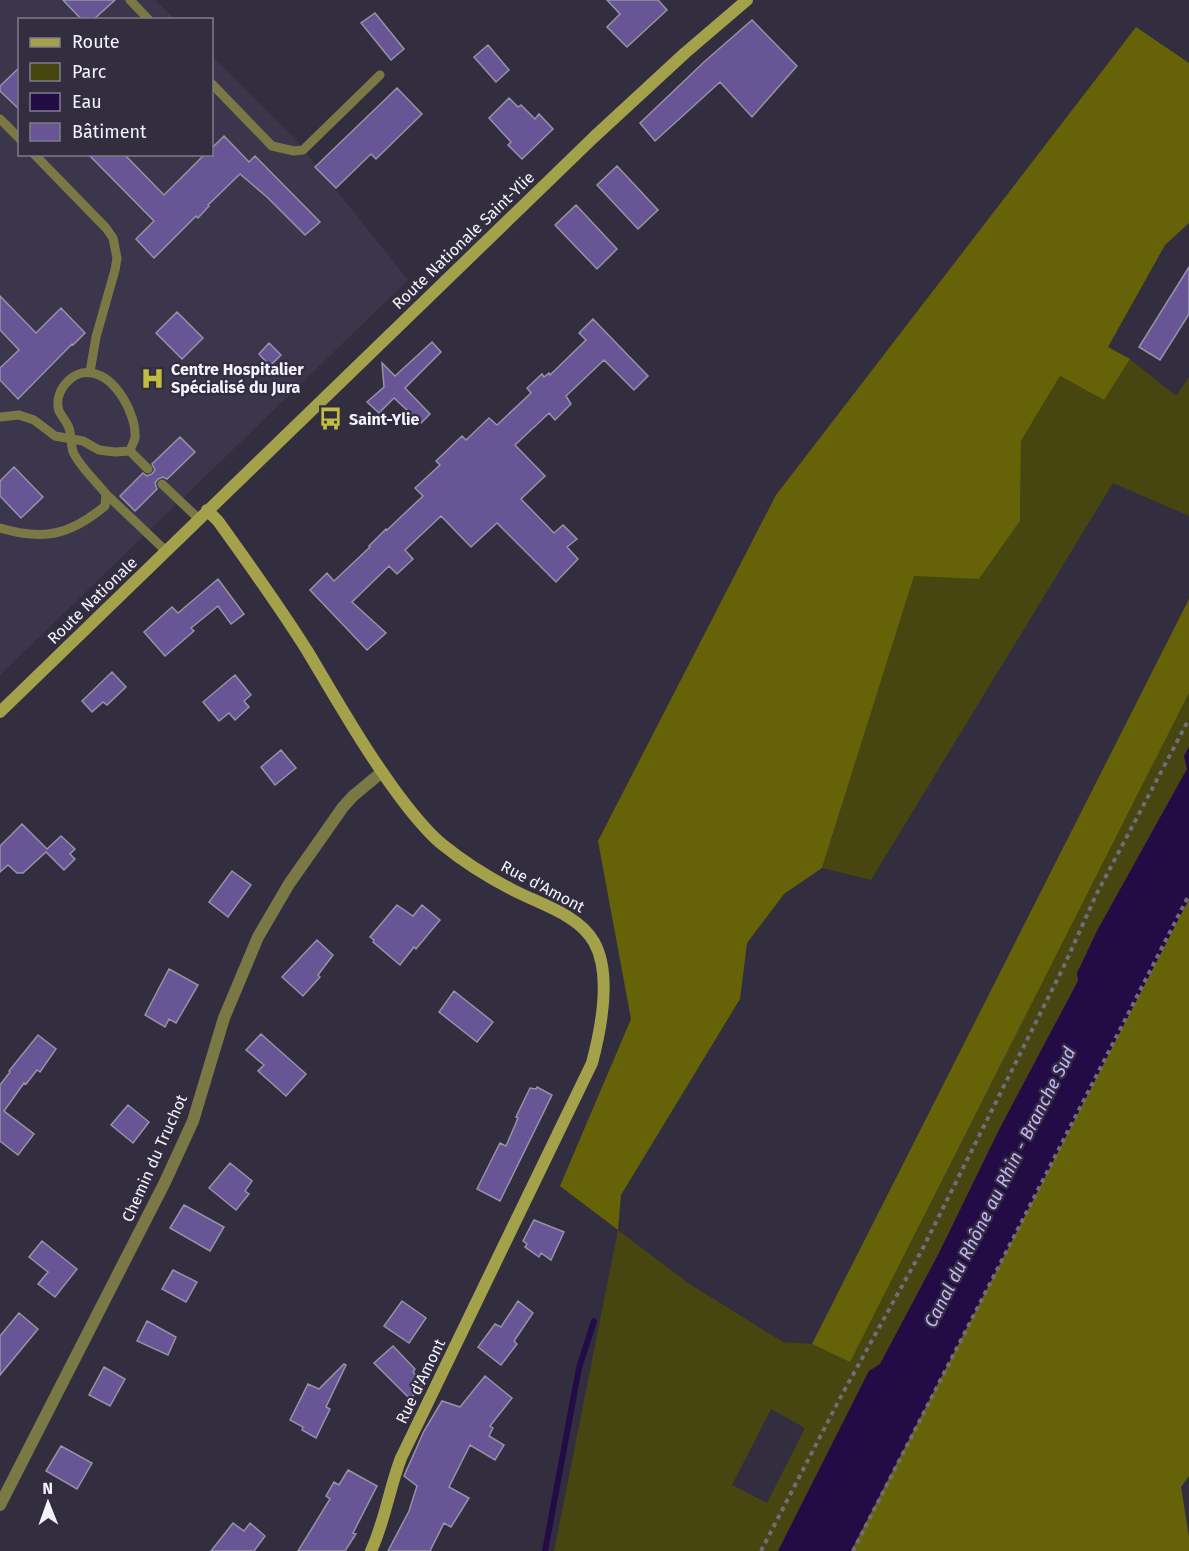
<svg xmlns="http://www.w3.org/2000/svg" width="1189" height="1551" viewBox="0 0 1189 1551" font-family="'Fira Sans',sans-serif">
  <rect width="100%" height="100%" fill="#322e3f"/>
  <path fill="#3c364d" d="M0,0h155l20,19 -155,1v134h192v-98l83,83 113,141 -408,395z"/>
  <path fill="#474510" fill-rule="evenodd" d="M1130,359l46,37 13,-19v139l-76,-33 -242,397 -49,-12 92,-293 65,4 41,-58 1,-80 39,-65 44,24z
    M1189,693v54l-5,9 3,13 -90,162 -19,42v8l-78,147 -61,125 -59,112 -11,6 -91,180h-224l64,-321 70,53 95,59 29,2 38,17zM771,1409l34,19 -38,75 -35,-18z"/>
  <path fill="#656208" d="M1136,27l53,36v160l-24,22 -57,102 22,12 -26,41 -44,-24 -39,65 -1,80 -41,58 -65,-3 -92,292 -38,26 -37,49 -7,56 -119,196 -3,35 -58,-44 71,-167 -33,-178 178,-346z
    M1189,599v94l-339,669 -38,-18z
    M1189,899v577l-8,11 8,50v14h-338z"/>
  <path fill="#230c46" d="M1189,747v152l-338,652h-73l91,-180 11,-7 59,-111 61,-125 78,-147 -1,-8 20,-42 90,-162 -3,-13z"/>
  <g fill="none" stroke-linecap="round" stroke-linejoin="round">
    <path stroke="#230c46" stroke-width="6" d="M545,1551l34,-183 15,-47"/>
  </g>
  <path fill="#675595" stroke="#9792a7" stroke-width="1.5" d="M63,0h52l-22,20h-11z
    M607,0h51l9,10 -40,37 -20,-20 13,-13z
    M375,13l29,36 -13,11 -30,-37z
    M752,20l45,46 -45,51 -32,-35 -65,59 -15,-18 64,-61z
    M488,45l21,25 -13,12 -22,-25z
    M20,67v43l-20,-19v-5z
    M397,88l25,26 -46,45 -5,-5 -35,34 -21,-21z
    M509,98l9,9 3,-2 14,14 4,-5 14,15 -31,30 -14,-14 3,-3 -22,-24z
    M224,136l25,26 6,-6 65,66 -15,13 -38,-38 -27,-23 -32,31 1,1 -11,12 -2,-2 -42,42 -18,-19 18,-18 -66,-67h36l40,41 41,-41h7v-6z
    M617,166l41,44 -20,19 -41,-44z
    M576,205l41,44 -20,20 -42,-44z
    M1189,267v47l-29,46 -21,-13z
    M0,296l36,37 25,-25 24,25 -12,12 -1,-1 -54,55 -18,-19v-12l19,-18 -19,-20z
    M177,312l26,26 -21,21 -26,-26z
    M593,319l55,57 -14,14 -30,-30 -38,36 5,8 -16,16 -6,-7 -34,32 30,31 -24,23 33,34 9,-8 14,14 -10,8 11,12 -22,23 -59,-59 -26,24 -30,-31 -36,34 8,9 -16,15 -8,-8 -37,36 34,31 -19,17 -57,-60 17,-17 7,8 36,-34 -1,-1 17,-17 1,1 36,-34 -8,-8 25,-23 -4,-4 26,-25 4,4 23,-22 8,7 34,-32 -4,-5 15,-14 2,3 5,-4 1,2 36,-35 -7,-7z
    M432,342l9,10 -36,36 25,26 -9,9 -27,-25 -15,15 -12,-11 17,-15 -2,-24 13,13z
    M269,343l12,12 -11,11 -11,-12z
    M180,437l15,15 -28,27 -4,-2 -5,2 -3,4 2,6 -22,22 -15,-15 23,-23 4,3 5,-2 3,-4 -3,-6z
    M14,467l29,30 -22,21 -21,-22v-15z
    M218,579l26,35 -13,10 -13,-18 -27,22 3,3 -29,25 -21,-24 28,-25 6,6z
    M112,672l14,15 -19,18 -4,-3 -11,10 -10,-11z
    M235,675l16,20 -7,6 5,6 -14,13 -6,-7 -10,8 -16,-19z
    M281,750l15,18 -21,17 -14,-18z
    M22,824l25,25 14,-13 14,13 -5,5 5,5 -11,11 -18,-18 -23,21h-6l-9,-8 -8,7v-26z
    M232,871l19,14 -23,32 -19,-15z
    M397,905l16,11 9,-11 18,15 -24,29 -2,-2 -14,18 -27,-23 1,-2 -4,-3z
    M317,940l16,15 -15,20 2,2 -17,19 -21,-19z
    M169,969l29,16 -22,38 -7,-4 -4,8 -20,-12z
    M454,991l39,31 -16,20 -38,-30z
    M261,1034l45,40 -20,22 -28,-25 6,-6 -18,-15z
    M38,1035l18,14 -16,23 -3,-2 -11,14 -2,-1 -20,28 30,23 -16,21 -18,-14v-56l10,-13 -1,-1z
    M537,1087l15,8 -52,106 -23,-12 23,-46 6,3 12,-28 -2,-1 14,-29 6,1z
    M128,1105l21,17 -16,21 -22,-18z
    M230,1163l22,18 -7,10 4,3 -13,16 -27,-22z
    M184,1205l40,22 -14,24 -40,-23z
    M534,1220l30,12 -13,28 -10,-7 -2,4 -14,-10 2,-3 -4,-3z
    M42,1241l35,28 -22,28 -17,-13 10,-12 -19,-15z
    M173,1270l24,12 -11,20 -24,-13z
    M402,1301l24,17 -17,25 -25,-17z
    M518,1301l15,12 -19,28 3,3 -16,21 -23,-18 17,-23 6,3z
    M19,1313l19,16 -38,46v-39z
    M147,1321l29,16 -8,18 -31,-14z
    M393,1346l22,23 -2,3 11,12 -14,15 -36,-36z
    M344,1364l2,1 -20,42 4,2 -14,29 -14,-8 1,-3 -13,-7 18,-36 11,5z
    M104,1367l21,12 -15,27 -21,-11z
    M485,1376l27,22 -22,28 3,2 -4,8 15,9 -9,15 -25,-15 -21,42 20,11 -18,29 -7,-4 -14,28h-42l21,-40 8,-25 -13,-10 20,-45 18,-30 18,6z
    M61,1446l31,17 -15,26 -31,-18z
    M348,1470l29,16 -24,47 3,1 -11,17h-47l32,-52 -4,-3 8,-14 5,3z
    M233,1523l11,8 6,-8 15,13 -11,15h-43z"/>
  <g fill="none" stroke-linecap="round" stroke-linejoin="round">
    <path stroke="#706c7c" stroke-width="4" stroke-dasharray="4.5 4.5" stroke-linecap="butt" d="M761,1551l78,-151 83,-150 142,-284 32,-71 93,-176
      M853,1551l336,-656"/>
    <path stroke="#7a7945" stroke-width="9" d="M130,0l19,20
      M212,84l60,62 22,5 9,-1 77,-75
      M0,119l20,20
      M34,154l72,74 7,10 4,20 -2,12 -19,67 -6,35
      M0,417l19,-2 15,5 21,16 28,5 16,9 16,2 15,-1
      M130,451l18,18
      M162,484l37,35
      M106,494l60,57
      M0,528c44,13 70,7 105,-22l1,-12c-10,-13 -24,-25 -32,-40 -4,-8 -2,-18 -5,-26 -2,-6 -7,-11 -10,-17 -6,-19 13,-42 33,-38 24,4 45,42 43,65 -1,4 -4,9 -5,13"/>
    <path stroke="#7a7945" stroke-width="12" d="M0,1505l165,-323 28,-61 31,-103 34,-81 31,-53 54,-77 10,-11 29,-24"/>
    <path stroke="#a3a14a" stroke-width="12" d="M207,510l11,11c31,43 62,86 90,131 31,52 61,105 98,153 11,14 23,29 37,40 21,17 45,32 68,44 28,15 67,25 83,53 18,32 7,87 -2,121l-191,395c-12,31 -16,63 -30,93
      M0,712l594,-575 91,-84 62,-53"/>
  </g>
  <defs>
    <symbol id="hospital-bare" viewBox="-9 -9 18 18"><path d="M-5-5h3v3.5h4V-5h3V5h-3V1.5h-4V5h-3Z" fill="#c2bd3f" stroke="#322e3f" stroke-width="2.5" paint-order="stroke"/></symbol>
    <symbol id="bus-bare" viewBox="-9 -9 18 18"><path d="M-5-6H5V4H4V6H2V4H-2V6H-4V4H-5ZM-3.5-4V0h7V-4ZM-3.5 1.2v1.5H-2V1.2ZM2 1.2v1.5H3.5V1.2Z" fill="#c2bd3f" stroke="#322e3f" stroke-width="2.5" paint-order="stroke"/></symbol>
  </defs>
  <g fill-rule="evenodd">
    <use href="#hospital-bare" x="136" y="362" width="33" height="33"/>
    <use href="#bus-bare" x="314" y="402" width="33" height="33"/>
  </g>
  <g text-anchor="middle" stroke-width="4.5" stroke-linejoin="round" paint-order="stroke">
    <g font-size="16" fill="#f4f2fd" stroke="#322e3f">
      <text transform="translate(463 240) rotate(-44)" y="6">Route Nationale Saint-Ylie</text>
      <text transform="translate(92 600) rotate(-44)" y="6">Route Nationale</text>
      <text transform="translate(543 886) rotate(28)" y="6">Rue d'Amont</text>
      <text transform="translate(154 1158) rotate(-66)" y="6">Chemin du Truchot</text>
      <text transform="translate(420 1381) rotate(-64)" y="6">Rue d'Amont</text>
    </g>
    <g font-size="16" font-weight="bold" fill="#f4f2fd" stroke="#322e3f" text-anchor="start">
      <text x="171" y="375">Centre Hospitalier<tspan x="171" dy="18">Spécialisé du Jura</tspan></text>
      <text x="349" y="425">Saint-Ylie</text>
    </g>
    <g font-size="18" font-style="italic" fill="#c5b3fd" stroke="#322e3f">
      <text transform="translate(1000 1187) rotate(-63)" y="6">Canal du Rhône au Rhin - Branche Sud</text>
    </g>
  </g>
  <rect x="18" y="18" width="195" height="138" fill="#322e3f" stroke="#807c8b" stroke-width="1.5"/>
  <rect x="30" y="38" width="30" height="9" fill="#a3a14a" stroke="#807c8b" stroke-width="1.5"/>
  <text x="72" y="48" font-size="18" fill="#f4f2fd">Route</text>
  <rect x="30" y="63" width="30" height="18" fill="#474510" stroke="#807c8b" stroke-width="1.5"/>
  <text x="72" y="78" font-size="18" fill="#f4f2fd">Parc</text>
  <rect x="30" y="93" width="30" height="18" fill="#230c46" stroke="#807c8b" stroke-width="1.5"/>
  <text x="72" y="108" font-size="18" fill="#f4f2fd">Eau</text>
  <rect x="30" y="123" width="30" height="18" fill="#675595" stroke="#807c8b" stroke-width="1.5"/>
  <text x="72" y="138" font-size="18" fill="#f4f2fd">Bâtiment</text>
  <g transform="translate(48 1503) rotate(359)" stroke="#322e3f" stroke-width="4.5" paint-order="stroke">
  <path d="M0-4.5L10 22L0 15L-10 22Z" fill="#f4f2fd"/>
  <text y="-9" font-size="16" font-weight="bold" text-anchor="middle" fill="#f4f2fd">N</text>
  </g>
</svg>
